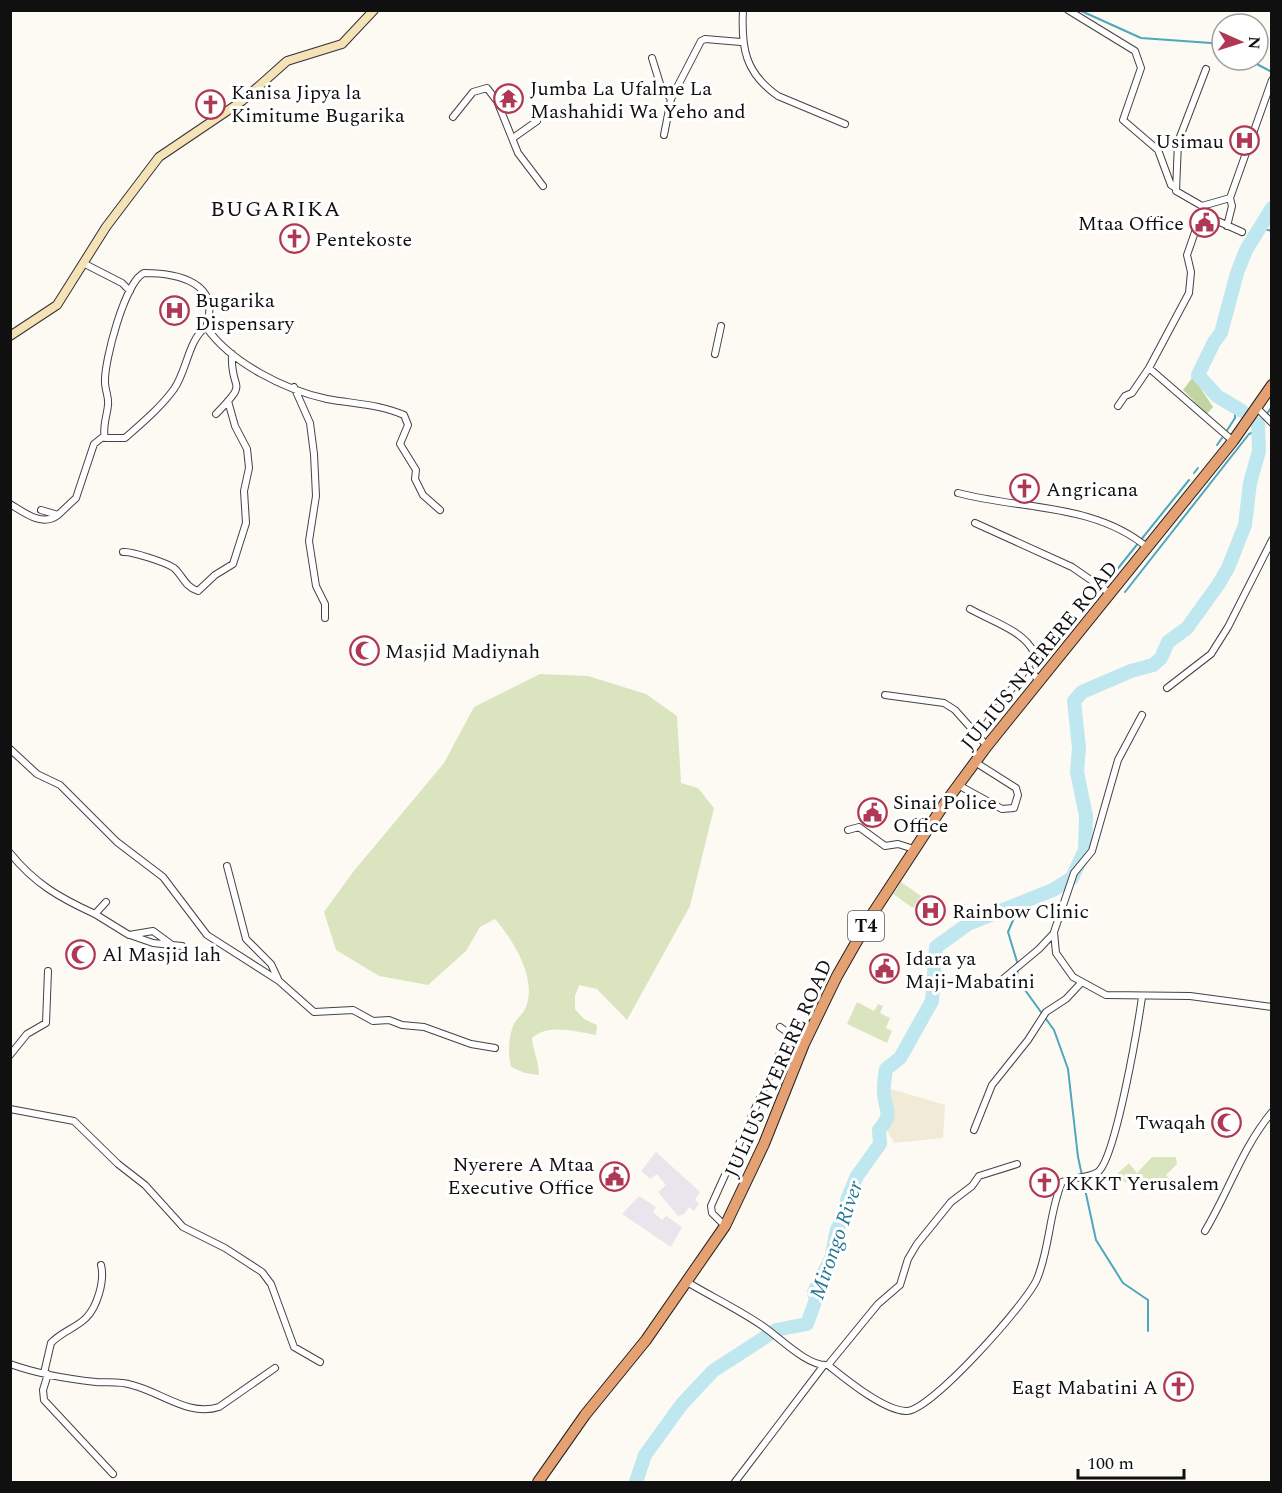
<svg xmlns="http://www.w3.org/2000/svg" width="1282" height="1493" viewBox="0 0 1282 1493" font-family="Spectral,serif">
  <rect width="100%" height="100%" fill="#fdfaf4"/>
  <path fill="#eae5ed" d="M656,1152l44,40 -5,8 4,3 -5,8 -5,-4 -5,7 -6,2 -20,-24 8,-7 -9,-11 -7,5 -9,-8z
    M639,1196l17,11 -3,5 9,8 4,-4 16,11 -11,20 -49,-33z"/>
  <path fill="#f1ead6" d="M888,1088l57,17 -2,33 -49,5 -13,-23z"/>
  <path fill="#dae5c0" d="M540,674l48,2 58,18 31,22 4,67 17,5 16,20 -24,98 -63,114 -30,-31 -18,-4 -4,11v13l9,10 13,6 -1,10c-20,-3 -47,-12 -64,3 1,13 7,24 7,37l-14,-2 -14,-6c-3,-14 -3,-27 2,-41 2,-6 8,-10 11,-15 16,-29 -11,-71 -29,-92l-15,8 -14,24 -38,34 -49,-9 -43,-26 -12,-38 29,-40 91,-109 30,-56z
    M901,882l20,14 -8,12 -20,-14z
    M857,1002l17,9 4,-7 5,2 -3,7 10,5 -4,10 6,3 -5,12 -40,-19z
    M1152,1157h24l1,7 -11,11 7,9 -2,8 -35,-12 -13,2 -6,-8 12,-11 8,10z"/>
  <path fill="#c2d4a2" d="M1193,377l20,30 -6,7 -24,-24z"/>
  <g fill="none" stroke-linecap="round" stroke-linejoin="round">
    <path stroke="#4ea7bd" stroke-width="2" d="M1079,10l62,28 70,5 11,8
      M1249,60l21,11
      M1261,228l11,3
      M1267,414l5,-8
      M1259,426l5,-7
      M1226,432l9,-14v-11
      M1217,445l5,-7
      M1194,473l4,-5
      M1107,582l82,-102
      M1125,592l124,-158 10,-4
      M1017,903l-3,15 -6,14 10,33 -1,14 37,51 14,39 10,88 18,83 27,43 25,17v31"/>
    <path stroke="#bee7ef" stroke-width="14" d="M1242,411l-25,-15 -19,-21 16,-33 7,-9 16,-60 9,-23 26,-42
      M636,1482l9,-27 37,-51 31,-33 63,-41 31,-6 9,-25 -2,-7 17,-33 6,-30 10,-14v-15l10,-24 23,-32 -1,-14c14,-17 7,-17 5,-36 -1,-8 1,-17 2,-25l14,-11 32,-57 4,-54 32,-23 85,-34 19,-12 13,-28 1,-34 -9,-44 2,-24 -5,-47 8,-9 49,-21 22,-6 8,-7 7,-16 19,-14 31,-43 10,-17 17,-43 5,-42 9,-32 -1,-27"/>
    <defs>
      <path id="minor" d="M743,10c-2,38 2,63 35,86l67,28
        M1068,10l67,41 6,17 -18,52 35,30 13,35 3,2
        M652,58l9,29 10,12
        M453,117l20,-25 14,-4 10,13 21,52 25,33
        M664,135l7,-36 30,-58 4,-2 36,3
        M513,138l24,-17
        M1202,206l28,-8 42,-118
        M1202,214l40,18
        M1227,226l5,-20 -2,-8
        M83,263l39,20 8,8
        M206,327c-18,13 -19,44 -32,62 -13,18 -32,34 -49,49h-20c-3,-10 2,-22 3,-33 1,-8 -3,-15 -3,-23 -1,-20 20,-101 39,-109 33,0 78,9 62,54 25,36 79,63 121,72 27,5 52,5 77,16l4,10 -8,19 16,26 -1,9 8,16 17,15
        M715,354l6,-28
        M1149,368l84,73
        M294,387l16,36 4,31 2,42 -7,45 7,45 9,18v14
        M1118,406l7,-10 7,-3 17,-25 40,-75 2,-21 -4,-17 16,-46 -1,-3 -26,-15 2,-49 28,-73
        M1257,408l15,15
        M216,414c35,-36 14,-20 16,-60
        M958,493c64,17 137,10 190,55
        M10,504c15,9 32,23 48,11
        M41,510l17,5 18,-17 18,-54 10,-8
        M975,523l97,44 39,27
        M123,552c9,-1 44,11 51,16 9,8 11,19 24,23l17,-16 18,-11 13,-41 -2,-32 5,-23 -2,-19 -12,-23 -7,-25
        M970,609c19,11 55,22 64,44l-2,8 -54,74
        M1027,666l13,16
        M1167,688l44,-34 17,-27 44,-87
        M885,695l59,8 11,7 32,36
        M1142,715l-24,45 -26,91 -18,22 -20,59 2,21 17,24 33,18 84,1 82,11
        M10,749l27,25 23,11 57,57 46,35 44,58 72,46
        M958,785l44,24 12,-1 4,-13 -2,-7 -41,-26
        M848,830l11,-3 26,19 13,-2 16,5
        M10,853c25,31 50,45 85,61l11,-12
        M227,866l19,73 25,25 8,17 35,31 39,-2 20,11 16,-1 13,5 22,2 47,17 24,4
        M95,914l34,21 24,-4 19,14 10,1
        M130,935l23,8 19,2
        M997,984l42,-35 15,-16
        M780,1027l24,17
        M10,1055l17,-21 19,-11 2,-52
        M10,1109l64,12 44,43 27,21 38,42 42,21 37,24 9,12 23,63 26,15
        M974,1130l18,-45 36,-45 18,-28 20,-13 15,-16
        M725,1226l-13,-13 -1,-7 78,-173
        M1205,1231c24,-40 37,-83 67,-119
        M687,1282c25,15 53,28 77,45 16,11 44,40 64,38l50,-61 22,-19 8,-26 9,-15 34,-42 21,-16 7,-10 38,-12
        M10,1364c28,10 57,15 86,18 12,1 24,-1 36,3 29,7 57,32 87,22l56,-39
        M828,1365c19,15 55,45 78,46 23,2 121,-108 131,-132 13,-31 12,-67 25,-97 10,-5 28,-4 36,-10 18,-15 40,-147 44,-175
        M44,1373l7,-30c10,-11 25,-15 35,-25 11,-11 19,-37 15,-53
        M48,1374l-5,16 1,10 69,74
        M735,1482l89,-117"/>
      <path id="secondary" d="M10,336l47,-31 49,-78 53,-70 83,-56 45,-40 55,-17 32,-34"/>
      <path id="trunk" d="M538,1482l47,-67 61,-75 79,-114 39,-82 40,-100 33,-68 36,-63 72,-110 42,-57 246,-305 39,-56"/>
    </defs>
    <use href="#minor" stroke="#434343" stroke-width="8"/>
    <use href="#secondary" stroke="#323232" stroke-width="10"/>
    <use href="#trunk" stroke="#212121" stroke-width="12"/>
    <use href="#minor" stroke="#fff" stroke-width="6"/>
    <use href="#secondary" stroke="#f5e2b7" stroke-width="8"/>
    <use href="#trunk" stroke="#e6a172" stroke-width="10"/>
  </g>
  <defs>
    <symbol id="temple-ring" viewBox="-11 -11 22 22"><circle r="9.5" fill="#fff" stroke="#af3855" stroke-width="1.5"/><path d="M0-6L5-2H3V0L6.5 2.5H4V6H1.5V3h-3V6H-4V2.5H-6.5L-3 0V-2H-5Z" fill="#af3855"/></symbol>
    <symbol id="church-ring" viewBox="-11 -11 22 22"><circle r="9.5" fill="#fff" stroke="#af3855" stroke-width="1.5"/><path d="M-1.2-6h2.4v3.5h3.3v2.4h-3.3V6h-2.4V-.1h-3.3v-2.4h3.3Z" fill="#af3855"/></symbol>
    <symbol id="hospital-ring" viewBox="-11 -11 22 22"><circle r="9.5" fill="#fff" stroke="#af3855" stroke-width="1.5"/><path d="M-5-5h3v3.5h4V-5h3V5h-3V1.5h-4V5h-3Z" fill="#af3855"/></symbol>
    <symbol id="civic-ring" viewBox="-11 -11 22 22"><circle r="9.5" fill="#fff" stroke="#af3855" stroke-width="1.5"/><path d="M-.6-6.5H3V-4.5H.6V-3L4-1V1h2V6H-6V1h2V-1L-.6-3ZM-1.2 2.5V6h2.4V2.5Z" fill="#af3855"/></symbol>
    <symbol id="mosque-ring" viewBox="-11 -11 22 22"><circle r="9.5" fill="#fff" stroke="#af3855" stroke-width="1.5"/><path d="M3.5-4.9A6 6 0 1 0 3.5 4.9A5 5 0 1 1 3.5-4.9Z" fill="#af3855"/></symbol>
  </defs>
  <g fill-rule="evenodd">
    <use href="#temple-ring" x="492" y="82" width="33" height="33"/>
    <use href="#church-ring" x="194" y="88" width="33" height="33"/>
    <use href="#hospital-ring" x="1228" y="124" width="33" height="33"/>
    <use href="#civic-ring" x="1188" y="206" width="33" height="33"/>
    <use href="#church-ring" x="278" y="222" width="33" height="33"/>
    <use href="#hospital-ring" x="158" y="294" width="33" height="33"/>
    <use href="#church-ring" x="1008" y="472" width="33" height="33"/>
    <use href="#mosque-ring" x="348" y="634" width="33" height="33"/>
    <use href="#civic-ring" x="856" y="796" width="33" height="33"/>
    <use href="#hospital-ring" x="914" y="894" width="33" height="33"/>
    <use href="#mosque-ring" x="64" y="938" width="33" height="33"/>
    <use href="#civic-ring" x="868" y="952" width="33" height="33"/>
    <use href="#mosque-ring" x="1210" y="1106" width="33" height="33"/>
    <use href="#civic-ring" x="598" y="1160" width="33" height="33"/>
    <use href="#church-ring" x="1028" y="1166" width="33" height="33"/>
    <use href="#church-ring" x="1162" y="1370" width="33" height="33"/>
  </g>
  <g text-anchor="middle" stroke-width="6" stroke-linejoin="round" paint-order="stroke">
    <rect fill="#fff" stroke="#585858" stroke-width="1.5" x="848" y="911" width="36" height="30" rx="4.5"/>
    <g font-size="18" font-weight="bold" fill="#101010">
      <text x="866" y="932">T4</text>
    </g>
    <g font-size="20" fill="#101010" stroke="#fff" text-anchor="start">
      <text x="530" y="95">Jumba La Ufalme La<tspan x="530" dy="23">Mashahidi Wa Yeho and</tspan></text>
      <text x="231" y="99">Kanisa Jipya la<tspan x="231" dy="23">Kimitume Bugarika</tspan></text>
      <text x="1224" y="148" text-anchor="end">Usimau</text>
      <text x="1184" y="230" text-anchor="end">Mtaa Office</text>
      <text x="315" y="246">Pentekoste</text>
      <text x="195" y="307">Bugarika<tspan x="195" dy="23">Dispensary</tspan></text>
      <text x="1046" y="496">Angricana</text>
      <text x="385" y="658">Masjid Madiynah</text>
      <text x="893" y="809">Sinai Police<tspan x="893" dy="23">Office</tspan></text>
      <text x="952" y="918">Rainbow Clinic</text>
      <text x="102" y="961">Al Masjid lah</text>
      <text x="905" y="965">Idara ya<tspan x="905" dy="23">Maji-Mabatini</tspan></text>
      <text x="1206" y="1129" text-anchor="end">Twaqah</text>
      <text x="594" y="1171" text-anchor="end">Nyerere A Mtaa<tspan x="594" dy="23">Executive Office</tspan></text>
      <text x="1065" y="1190">KKKT Yerusalem</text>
      <text x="1158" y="1394" text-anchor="end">Eagt Mabatini A</text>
    </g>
    <g font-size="20" fill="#101010" stroke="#fff">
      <text transform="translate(1039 655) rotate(-51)" y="7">JULIUS NYERERE ROAD</text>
      <text transform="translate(778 1068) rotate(-66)" y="7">JULIUS NYERERE ROAD</text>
    </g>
    <g font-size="21" font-style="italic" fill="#277993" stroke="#fff">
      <text transform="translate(836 1240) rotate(-71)" y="7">Mirongo River</text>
    </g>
    <g font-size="22" letter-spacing="1.5" fill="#101010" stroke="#fff">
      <text x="276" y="216">BUGARIKA</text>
    </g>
  </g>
  <rect width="1282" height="1493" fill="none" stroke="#101010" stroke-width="24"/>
  <g transform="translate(1240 42) rotate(93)"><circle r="28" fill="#ffffff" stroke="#9f9f9f" stroke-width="1.5"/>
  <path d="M0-4.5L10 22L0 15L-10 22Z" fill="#af3855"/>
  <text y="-9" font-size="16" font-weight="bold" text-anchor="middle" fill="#101010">N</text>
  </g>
  <path d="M1078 1469v9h106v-9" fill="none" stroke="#101010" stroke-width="3"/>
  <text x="1087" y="1469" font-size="18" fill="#101010" stroke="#ffffff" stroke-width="4.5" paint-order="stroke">100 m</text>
</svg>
